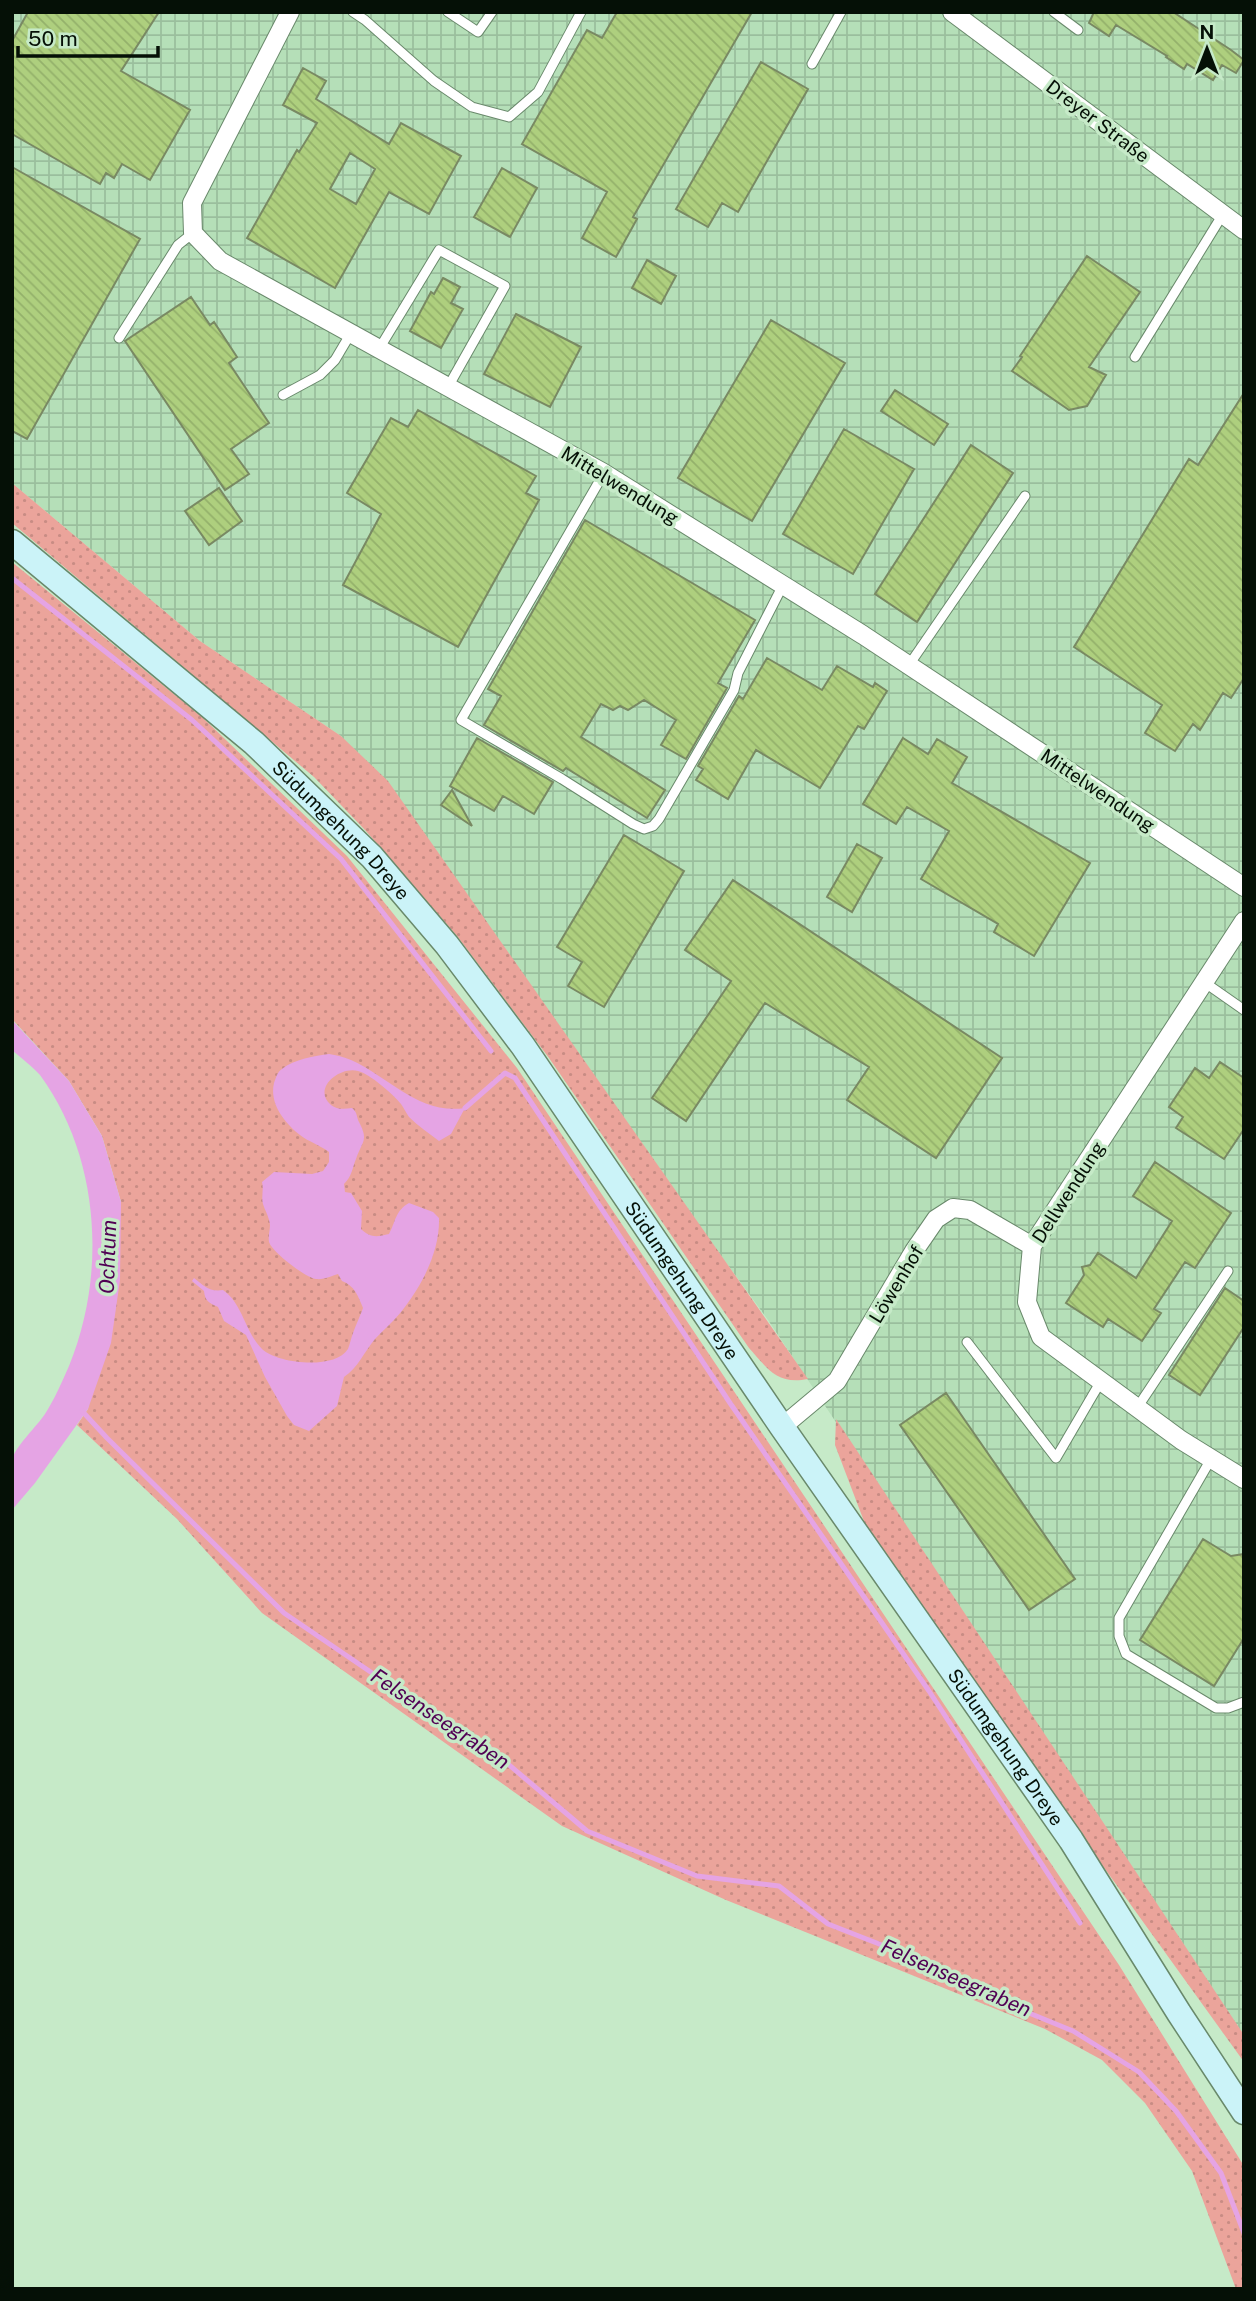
<svg xmlns="http://www.w3.org/2000/svg" width="1256" height="2301" viewBox="0 0 1256 2301" font-family="'Public Sans',sans-serif">
  <defs>
    <pattern id="industrial-grid" width="8" height="8" patternUnits="userSpaceOnUse" patternTransform="scale(1.75)"><rect width="8" height="8" fill="#b5dfb8"/><path d="M0 4h8M4 0v8" fill="none" stroke="#9abe9d"/></pattern>
    <pattern id="grass-dots" width="8" height="8" patternUnits="userSpaceOnUse" patternTransform="scale(1.75)"><rect width="8" height="8" fill="#eba49b"/><path d="M2 2h.1M6 6h.1" fill="none" stroke="#c88c84" stroke-width="1.8" stroke-linecap="round"/></pattern>
    <pattern id="building-back-hatch" width="6" height="6" patternUnits="userSpaceOnUse" patternTransform="scale(1.75)"><rect width="6" height="6" fill="#aecf7e"/><path d="M-1 5l2 2M0 0l6 6M5-1l2 2" fill="none" stroke="#94b16b"/></pattern>
  </defs>
  <rect width="100%" height="100%" fill="#c6eac8"/>
  <path fill="url(#industrial-grid)" d="M12,12h1232v2024l-476,-716 -427,-584 -141,-95 -188,-158z"/>
  <path fill="url(#grass-dots)" d="M12,483l188,158 141,95 47,45 420,598c-31,6 -40,-10 -59,-31l-200,-290 -92,-122 -92,-106 -51,-53 -302,-254z
    M12,562l190,155 145,139 170,212 602,897 125,201v123h-8l-44,-118 -47,-68 -43,-43 -57,-31 -319,-129 -164,-74 -300,-213 -85,-94 -100,-94 11,-16 33,-207 -19,-66 -33,-55 -57,-62z
    M836,1419l408,616v27l-278,-386 -96,-139 -35,-92z"/>
  <path fill="#e5a4e4" d="M12,1020l57,61 33,55 19,66 -1,78 -9,63 -23,66 -53,74 -23,27c0,-11 -3,-44 1,-53 4,-12 24,-31 32,-43 9,-14 17,-32 24,-48 38,-93 31,-209 -29,-291 -8,-9 -19,-17 -28,-25z
    M329,1054c7,1 15,3 22,6 38,17 68,55 114,48l-14,26 -12,7c-10,-8 -21,-15 -30,-24 -3,-4 -5,-9 -8,-13 -8,-10 -31,-30 -43,-33 -19,-5 -46,18 -27,34 6,5 14,4 21,3 6,5 4,8 7,14 10,19 3,19 -3,37 -4,10 -4,17 -12,25l1,8 6,1 11,18 -1,18c9,9 16,8 28,5 7,-13 6,-23 20,-31l24,9 6,6c1,33 -17,68 -38,94 -8,10 -18,18 -26,27 -11,13 -17,29 -31,38l-7,29 -28,25 -15,-6 -7,-9 -22,-39 -19,-42 -22,-14 -6,-14c-9,-4 -13,-6 -14,-16l-12,-10 2,-3c10,8 15,14 29,12 20,14 22,42 39,59 16,15 73,21 86,0 2,-5 3,-11 5,-16 3,-8 7,-17 10,-25 -5,-12 -8,-22 -21,-27l-4,-7c-7,2 -14,6 -22,5 -10,-1 -44,-27 -47,-37 -1,-6 1,-12 1,-17 -1,-9 -5,-14 -7,-21 -2,-7 1,-15 -1,-22l12,-10 38,2 11,-3 6,-9v-10c-9,-7 -20,-10 -29,-17 -15,-12 -31,-31 -26,-52 2,-5 3,-11 8,-14 12,-10 33,-13 47,-15z"/>
  <g fill="none" stroke-linecap="round" stroke-linejoin="round">
    <path stroke="#e5a4e4" stroke-width="5" d="M12,578l180,142 149,139 150,192
      M465,1108l40,-35 10,5 215,325 199,288 151,232
      M82,1411l25,27 177,175 116,79 60,44 28,11 99,84 110,45 82,10 49,38 105,41 96,48 44,18 66,41 37,39 45,62 23,60"/>
  </g>
  <path fill="url(#building-back-hatch)" stroke="#798963" stroke-width="2" fill-rule="evenodd" d="M28,12h131l-38,59 69,39 -40,70 -28,-16 -8,14 -8,-5 -6,11 -88,-50v-93z
    M617,12h135l-119,205 4,2 -21,38 -34,-19 25,-46 -85,-48 65,-114 15,8z
    M1094,12h79l58,38 13,10 -8,13 -14,-8 -9,15 -26,-16 -3,5 -18,-12 1,-1 -51,-31 -7,11 -20,-13z
    M761,62l47,27 -70,123 -16,-9 -14,24 -32,-18z
    M303,68l23,13 -10,18 73,45 12,-21 60,33 -32,58 -40,-22 -54,96 -88,-50 50,-88 2,2 18,-29 -34,-18zM350,153l25,16 -19,35 -26,-15z
    M12,167l128,72 -113,200 -15,-8z
    M502,168l35,20 -27,49 -36,-20z
    M1087,256l53,36 -51,75 17,8 -19,31 -18,4 -57,-39 10,-14 -2,-1z
    M647,260l29,16 -15,28 -29,-16z
    M443,278l17,9 -9,16 12,6 -22,39 -31,-17 21,-39 3,2z
    M191,297l19,28 4,-3 23,35 -8,6 40,60 -38,26 18,25 -24,16 -100,-149z
    M516,314l65,33 -31,60 -66,-33z
    M771,320l74,43 -93,158 -74,-43z
    M895,390l53,34 -14,21 -53,-34z
    M1244,393v285l-13,20 -8,-5 -23,37 -7,-6 -18,27 -30,-18 17,-28 -88,-58 115,-188 9,6z
    M418,410l118,66 -10,17 13,7 -81,147 -115,-62 38,-71 -34,-21 44,-75 17,9z
    M844,429l70,40 -61,105 -70,-40z
    M971,445l42,28 -96,149 -42,-28z
    M219,488l23,33 -33,24 -24,-34z
    M585,520l170,100 -37,63 9,5 -41,71 -25,-14 15,-25 -32,-20 -16,10 -8,-4 -7,4 -12,-6 -20,33 84,53 -18,28 -81,-50 -3,3 -79,-46 17,-29 -13,-7z
    M767,658l55,32 15,-24 36,21 2,-4 12,8 -23,38 -6,-3 -38,62 -64,-38 -28,49 -32,-19 7,-11 -5,-3 41,-70 4,3z
    M477,738l76,44 -19,32 -31,-18 -9,15 -44,-25z
    M903,738l25,16 9,-15 30,18 -15,26 138,80 -56,93 -40,-24 4,-8 -77,-45 28,-48 -42,-24 -11,17 -33,-20z
    M452,790l20,36 -31,-21z
    M624,835l60,36 -80,136 -36,-21 14,-24 -25,-15z
    M857,844l25,14 -30,54 -25,-15z
    M733,880l269,178 -66,100 -89,-58 22,-33 -104,-64 -79,118 -34,-23 79,-117 -46,-31z
    M1220,1062l24,16v51l-20,30 -48,-31 7,-11 -14,-10 26,-39 14,10z
    M1155,1162l76,51 -36,55 -10,-6 -31,47 7,4 -19,28 -34,-22 -5,8 -37,-24 18,-28 -2,-8 8,-2 8,-12 38,25 36,-57 -39,-25z
    M1225,1288l19,13v26l-44,68 -31,-20z
    M946,1393l129,186 -46,31 -129,-185z
    M1203,1539l28,17 13,-2v84l-30,48 -74,-46z"/>
  <g fill="none" stroke-linecap="round" stroke-linejoin="round">
    <defs>
      <path id="lane" d="M353,12l12,8 69,61 38,26 37,10 29,-25 43,-80
        M448,12l30,20 14,-20
        M1054,12l24,18
        M812,64l29,-52
        M119,338l59,-93 15,-12
        M379,349l60,-99 66,36 -57,101
        M1135,357l88,-143
        M283,395l37,-20 15,-15 16,-27
        M604,473l-143,247 101,59 71,45 11,5 9,-3 6,-7 75,-129 4,-17 45,-88
        M909,665l116,-169
        M1204,982l40,28
        M967,1342l89,116 45,-77
        M1137,1408l91,-137
        M1211,1459l-92,159v18l7,18 90,54h12l16,-6"/>
      <path id="street" d="M290,12l-98,191 1,30 27,28 382,211 261,163 381,252
        M952,12l292,218
        M1244,921l-212,325 -5,56 14,35 140,103 63,39
        M782,1427l55,-46 77,-130 22,-32 17,-11 17,2 62,36"/>
      <g id="secondary">
        <path id="s1" d="M12,542l242,201 118,114 75,88 76,101 259,381 289,413 108,173 65,99"/>
      </g>
    </defs>
    <use href="#lane" stroke="#69896b" stroke-width="11"/>
    <use href="#street" stroke="#69896b" stroke-width="20"/>
    <use href="#secondary" stroke="#69896b" stroke-width="27"/>
    <use href="#lane" stroke="#fff" stroke-width="9"/>
    <use href="#street" stroke="#fff" stroke-width="18"/>
    <use href="#secondary" stroke="#cbf3f8" stroke-width="24"/>
  </g>
  <g text-anchor="middle" stroke-width="7" stroke-linejoin="round" paint-order="stroke">
    <g font-size="19" fill="#051006" stroke="#c6eac8">
      <text transform="translate(1098 121) rotate(37)" y="7">Dreyer Straße</text>
      <text transform="translate(620 485) rotate(31)" y="7">Mittelwendung</text>
      <text transform="translate(1098 790) rotate(34)" y="7">Mittelwendung</text>
      <text dy="7" stroke="none"><textPath href="#s1" startOffset="438">Südumgehung Dreye</textPath></text>
      <text transform="translate(1068 1192) rotate(-57)" y="7">Dellwendung</text>
      <text dy="7" stroke="none"><textPath href="#s1" startOffset="1004">Südumgehung Dreye</textPath></text>
      <text transform="translate(896 1284) rotate(-59)" y="7">Löwenhof</text>
      <text dy="7" stroke="none"><textPath href="#s1" startOffset="1572">Südumgehung Dreye</textPath></text>
    </g>
    <g font-size="21" font-style="italic" fill="#510054" stroke="#c6eac8">
      <text transform="translate(108 1257) rotate(-88)" y="7">Ochtum</text>
      <text transform="translate(440 1719) rotate(34)" y="7">Felsenseegraben</text>
      <text transform="translate(956 1978) rotate(24)" y="7">Felsenseegraben</text>
    </g>
  </g>
  <rect width="1256" height="2301" fill="none" stroke="#051006" stroke-width="28"/>
  <g transform="translate(1207 49)" stroke="#c6eac8" stroke-width="5" paint-order="stroke">
  <path d="M0-5L12 26L0 18L-12 26Z" fill="#051006"/>
  <text y="-10" font-size="19" font-weight="bold" text-anchor="middle" fill="#051006">N</text>
  </g>
  <path d="M18 46v10h140v-10" fill="none" stroke="#051006" stroke-width="3.5"/>
  <text x="28" y="46" font-size="21" fill="#051006" stroke="#c6eac8" stroke-width="5" paint-order="stroke">50 m</text>
</svg>
